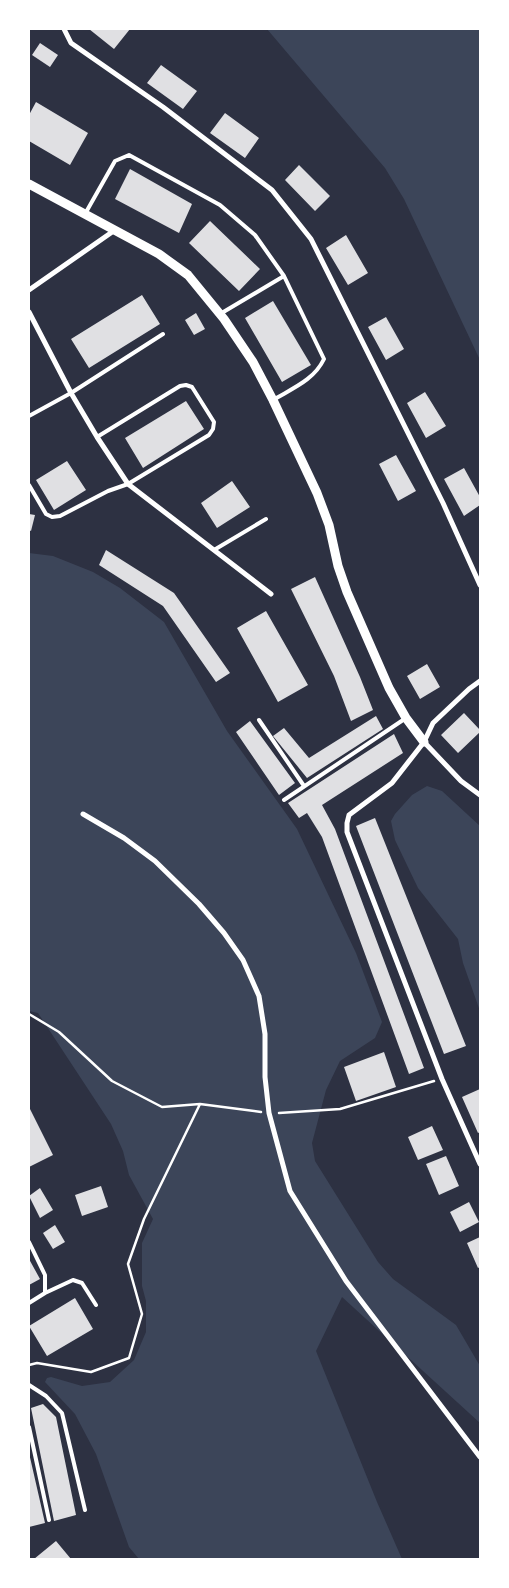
<svg xmlns="http://www.w3.org/2000/svg" width="509" height="1588" viewBox="0 0 509 1588" font-family="Rubik,sans-serif">
  <rect width="100%" height="100%" fill="#2d3142"/>
  <path fill="#3c4559" d="M267,29h213v331l-76,-161 -19,-31z
    M29,553l24,3 40,16 27,16 44,34 63,109 70,98 59,124 26,69 -7,16 -35,23 -14,29 -14,53 3,18 63,101 15,17 63,46 24,41v57l-138,-126 -26,54 61,151 25,57h-263l-10,-12 -33,-93 -21,-40 -30,-32 2,-4 4,-1 31,9 28,-4 24,-22 12,-28v-31l-4,-15v-43l11,-24 -24,-44 -6,-24 -12,-27 -73,-111 -9,-2z
    M427,786l15,5 38,35v185l-17,-48 -5,-24 -40,-51 -23,-48 -4,-19 4,-7 17,-19z"/>
  <path fill="#e0e0e3" d="M89,29h41l-16,20z
    M40,43l18,12 -8,12 -18,-12z
    M161,65l36,26 -14,18 -36,-26z
    M36,102l52,31 -18,32 -41,-24v-26z
    M225,113l34,25 -14,20 -35,-25z
    M299,165l31,31 -15,15 -30,-31z
    M130,169l62,35 -13,29 -64,-34z
    M210,221l50,48 -21,22 -50,-48z
    M346,235l22,38 -20,12 -22,-37z
    M142,295l18,29 -71,44 -18,-29z
    M273,301l38,64 -29,17 -37,-64z
    M196,313l9,16 -11,6 -9,-15z
    M386,317l18,32 -18,11 -18,-33z
    M425,392l21,34 -20,12 -19,-35z
    M186,401l18,28 -61,39 -18,-30z
    M396,455l20,36 -18,10 -19,-37z
    M67,461l19,29 -32,20 -18,-30z
    M464,468l16,29v8l-16,11 -20,-37z
    M232,481l18,26 -33,21 -16,-25z
    M29,514l6,1 -4,16 -2,-1z
    M106,550l68,43 56,80 -14,9 -53,-76 -64,-41z
    M315,577l45,100 13,33 -22,11 -17,-45 -43,-87z
    M266,611l42,74 -30,17 -41,-74z
    M427,664l13,23 -20,12 -13,-23z
    M464,713l16,17v2l-22,21 -17,-18z
    M376,716l7,13 -76,49 -34,-42 11,-8 25,30z
    M250,721l45,62 -16,12 -43,-63z
    M394,734l9,19 -81,52 13,24 89,239 -15,6 -87,-237 -15,-24 -8,5 -11,-15z
    M375,818l91,228 -22,8 -88,-228z
    M384,1052l12,35 -40,14 -12,-34z
    M480,1089v43l-2,1 -16,-36z
    M29,1107l24,48 -24,12z
    M432,1126l11,24 -25,10 -10,-23z
    M446,1156l13,30 -20,9 -13,-31z
    M101,1186l7,21 -26,9 -7,-21z
    M40,1188l13,22 -13,8 -11,-22z
    M469,1202l10,20 -19,10 -10,-20z
    M55,1225l10,17 -12,7 -10,-16z
    M480,1237v30l-2,1 -11,-25z
    M29,1259l11,20 -11,6z
    M75,1298l18,31 -46,27 -18,-30z
    M43,1404l13,13 20,98 -22,6 -23,-113z
    M29,1453l16,70 -16,4z
    M56,1541l15,18h-37z"/>
  <g fill="none" stroke-linecap="round" stroke-linejoin="round">
    <path stroke="#fff" stroke-width="2.5" d="M29,1014l30,18 53,49 50,26 38,-3
      M279,1113l61,-4 94,-28
      M29,1365l8,-2 54,9 38,-14 13,-44 -14,-50 16,-45 56,-115 61,8"/>
    <path stroke="#fff" stroke-width="4" d="M85,214l30,-53 14,-6 91,50 35,30 29,41 40,83c-10,21 -31,29 -51,41
      M220,314l64,-38
      M29,416l42,-23 92,-59
      M29,485l17,29 6,3 8,-1 48,-25 20,-7 81,-49 4,-6 1,-7 -22,-35 -6,-2 -6,1 -83,51
      M214,550l52,-31
      M259,720l45,66
      M284,800l122,-82
      M29,1242l16,33v18
      M29,1303l16,-10 28,-13 9,3 14,22
      M29,1385l17,11 16,17 23,97
      M29,1427l20,93"/>
    <path stroke="#fff" stroke-width="5" d="M64,29l7,14 92,64 109,83 39,49 132,264 37,82
      M29,290l86,-60
      M29,312l42,81 26,44 31,47 143,110
      M480,681l-11,8 -36,34 -9,19 -32,41 -43,32 -2,8v9l95,247 38,85
      M424,742l37,39 19,14
      M83,814l41,24 31,23 44,43 25,29 19,27 16,36 6,38v43l4,36 21,78 56,90 134,176"/>
    <path stroke="#fff" stroke-width="9" d="M29,184l130,70 29,21 36,44 29,43 20,38 44,93 12,32 9,41 9,26 42,96 17,30 18,24"/>
  </g>
  <rect width="509" height="1588" fill="none" stroke="#ffffff" stroke-width="60"/>
</svg>
